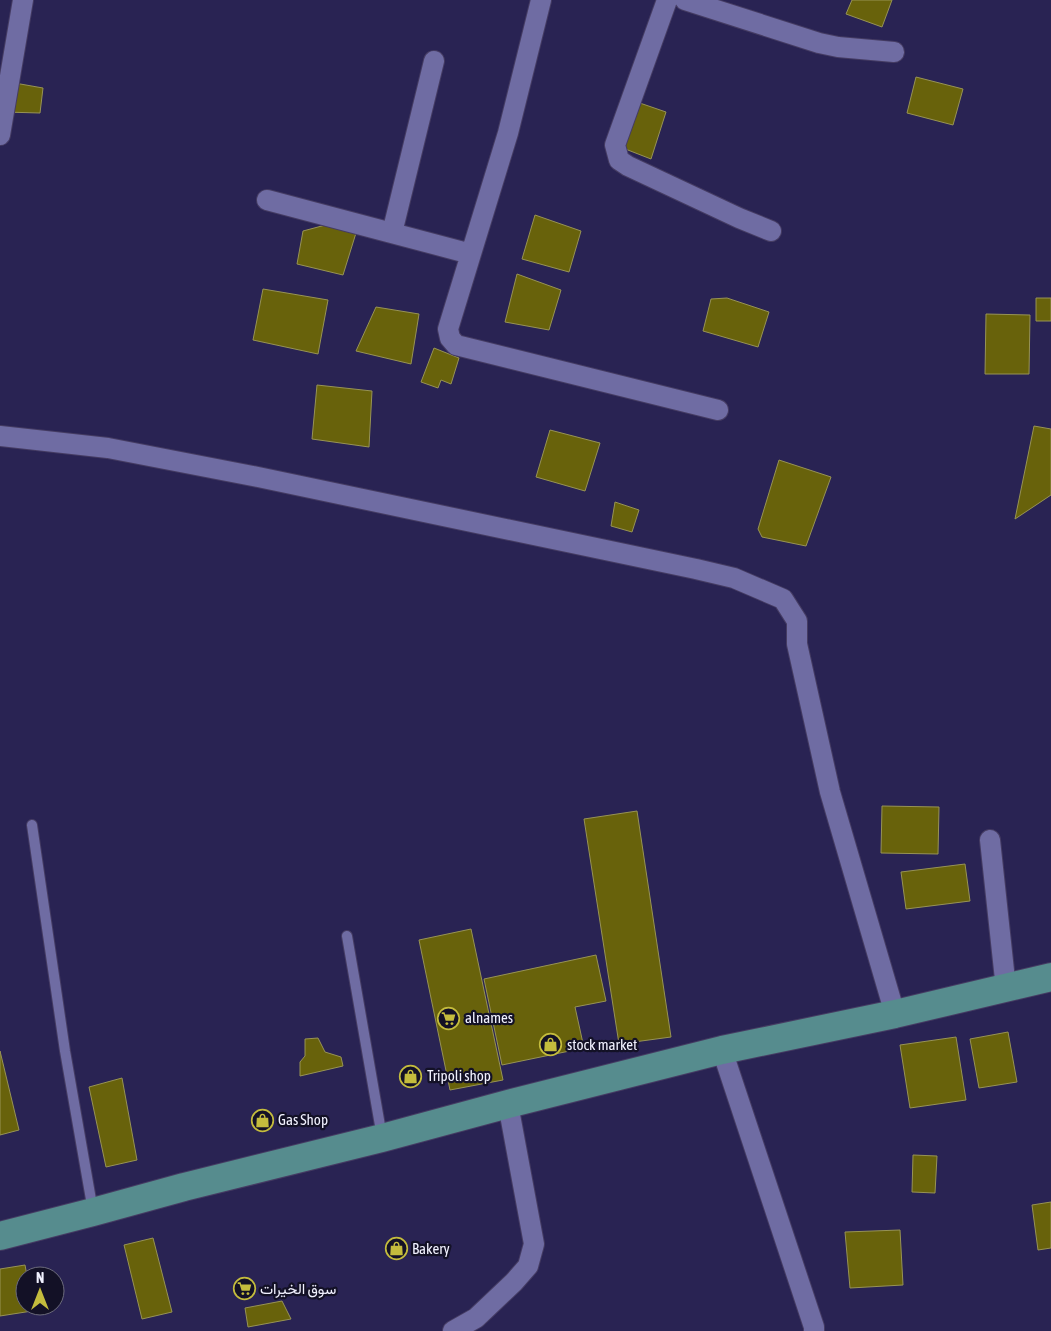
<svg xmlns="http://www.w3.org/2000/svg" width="1051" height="1331" viewBox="0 0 1051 1331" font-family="'Asap Condensed',Vazirmatn,sans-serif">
  <rect width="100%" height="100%" fill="#292353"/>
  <path fill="#68620b" stroke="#979355" d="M852,0h40l-10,27 -36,-13z
    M916,77l47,12 -10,36 -46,-12z
    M9,82l34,6 -3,25 -36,-1z
    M631,100l35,12 -15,47 -36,-14z
    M535,215l46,16 -12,41 -47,-13z
    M333,223l23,10 -13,42 -46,-11 6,-33z
    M517,274l44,16 -12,40 -44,-8z
    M263,289l65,11 -10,54 -65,-14z
    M727,298l42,14 -11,35 -55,-16 8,-32z
    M1036,298h15v23h-15z
    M376,307l43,7 -8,50 -55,-13z
    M986,314l44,1 -1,59h-44z
    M434,348l25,10 -8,26 -10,-4 -3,8 -17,-6z
    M317,385l55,6 -3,56 -57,-8z
    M1034,426l17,3v66l-36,24z
    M550,430l50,13 -15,48 -49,-14z
    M779,460l52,17 -25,69 -44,-9 -4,-8z
    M615,502l24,8 -7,22 -21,-6z
    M882,806l57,1 -1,47 -57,-1z
    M637,811l34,226 -52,7 -35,-225z
    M965,864l5,37 -64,8 -5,-37z
    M471,929l32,151 -53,10 -31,-150z
    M596,955l10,46 -31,6 9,41 -82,17 -18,-86z
    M1008,1032l9,50 -38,6 -9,-49z
    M956,1037l10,63 -56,8 -10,-63z
    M318,1038l7,14 16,5 2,9 -43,10v-14l5,-6v-17z
    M0,1051l19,79 -19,5z
    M122,1078l15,82 -31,7 -17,-80z
    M913,1155l24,1 -2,37 -23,-1z
    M1051,1202v46l-13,2 -6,-45z
    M900,1230l3,55 -53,3 -5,-56z
    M153,1238l19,74 -30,7 -18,-74z
    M25,1265l2,11h-2v30h7v5l-32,5v-47z
    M282,1301l9,18 -43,8 -3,-19z"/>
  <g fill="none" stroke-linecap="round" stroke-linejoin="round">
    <defs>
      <path id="lane" d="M32,825l33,226 28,160
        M347,936l35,201"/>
      <path id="street" d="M541,0l-33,133 -60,196 2,9 6,7 262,65
        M667,0l-52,145 4,15 9,6 111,52 32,13
        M685,0l134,43 19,4 56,5
        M0,135l23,-135
        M267,200l204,54
        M392,233l42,-172
        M0,436l108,12 150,29 438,92 38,9 49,21 14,22v23l33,148 65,222
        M990,840l16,149
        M722,1050l92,277v4
        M453,1331l23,-13 38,-36 14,-16 6,-22 -26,-140"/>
      <path id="primary" d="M0,1236l93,-24 91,-25 198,-49 126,-34 214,-54 173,-36 156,-37"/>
    </defs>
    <use href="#lane" stroke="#453c63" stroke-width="12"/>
    <use href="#street" stroke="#453c63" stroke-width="22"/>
    <use href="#primary" stroke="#453c63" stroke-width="30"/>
    <use href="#lane" stroke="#6f6ca3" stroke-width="10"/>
    <use href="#street" stroke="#6f6ca3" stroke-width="20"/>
    <use href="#primary" stroke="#568c8e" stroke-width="28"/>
  </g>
  <defs>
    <symbol id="supermarket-ring" viewBox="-11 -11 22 22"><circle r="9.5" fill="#131126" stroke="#c4bc3d" stroke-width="1.5"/><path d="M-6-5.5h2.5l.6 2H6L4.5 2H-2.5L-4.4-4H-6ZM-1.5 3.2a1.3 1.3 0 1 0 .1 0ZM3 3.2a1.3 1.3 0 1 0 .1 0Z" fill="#c4bc3d"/></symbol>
    <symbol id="shop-ring" viewBox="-11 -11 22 22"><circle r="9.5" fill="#131126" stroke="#c4bc3d" stroke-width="1.5"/><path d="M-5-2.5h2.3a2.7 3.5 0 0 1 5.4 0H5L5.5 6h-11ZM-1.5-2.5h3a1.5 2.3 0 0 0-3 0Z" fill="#c4bc3d"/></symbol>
  </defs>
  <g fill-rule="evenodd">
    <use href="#supermarket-ring" x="436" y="1006" width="25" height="25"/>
    <use href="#shop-ring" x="538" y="1032" width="25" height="25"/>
    <use href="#shop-ring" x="398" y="1064" width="25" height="25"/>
    <use href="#shop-ring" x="250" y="1108" width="25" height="25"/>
    <use href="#shop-ring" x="384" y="1236" width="25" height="25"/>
    <use href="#supermarket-ring" x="232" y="1276" width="25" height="25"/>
  </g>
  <g text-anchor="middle" stroke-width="4.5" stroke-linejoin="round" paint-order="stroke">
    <g font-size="15" fill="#f1f1fe" stroke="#131126" text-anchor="start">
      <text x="465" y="1023">alnames</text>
      <text x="567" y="1050">stock market</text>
      <text x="427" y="1081">Tripoli shop</text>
      <text x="278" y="1125">Gas Shop</text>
      <text x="412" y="1254">Bakery</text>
      <text x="260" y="1294">سوق الخيرات</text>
    </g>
  </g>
  <g transform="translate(40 1291)"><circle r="24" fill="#131126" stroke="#6c6b7c"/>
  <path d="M0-4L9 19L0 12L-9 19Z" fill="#c4bc3d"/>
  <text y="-8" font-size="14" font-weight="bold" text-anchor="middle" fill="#f1f1fe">N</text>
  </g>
</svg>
